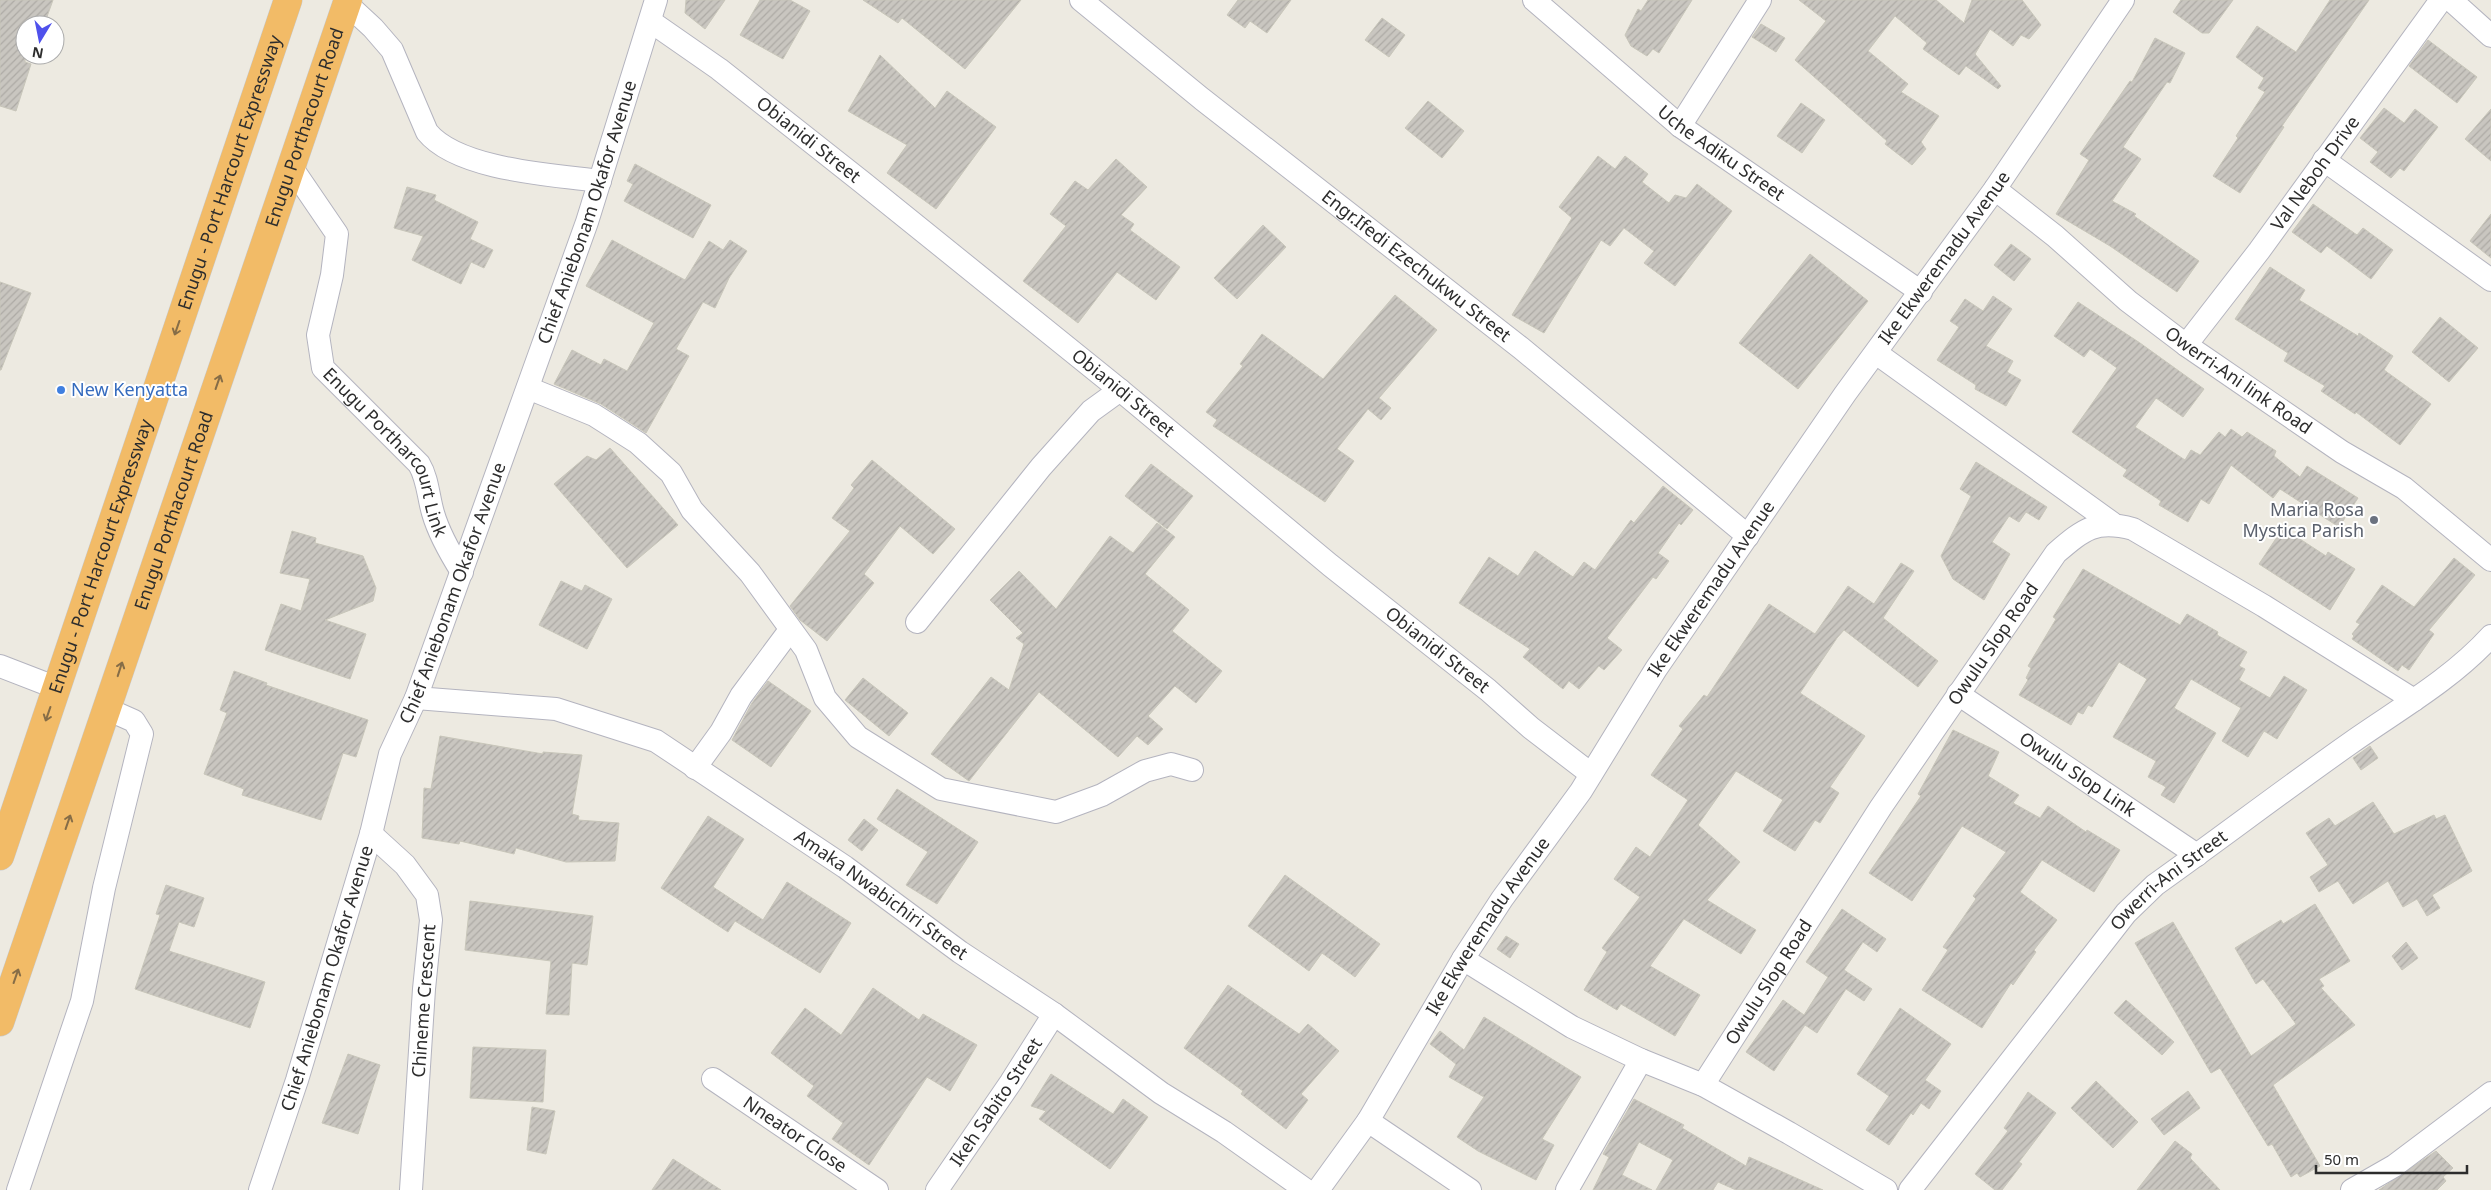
<svg xmlns="http://www.w3.org/2000/svg" width="2491" height="1190" viewBox="0 0 2491 1190" font-family="'Noto Sans',sans-serif">
  <defs>
    <pattern id="building-hatch" width="6" height="6" patternUnits="userSpaceOnUse" patternTransform="scale(1.25)"><rect width="6" height="6" fill="#c9c6c0"/><path d="M-1 1l2-2M0 6l6-6M5 7l2-2" fill="none" stroke="#adaaa5"/></pattern>
  </defs>
  <rect width="100%" height="100%" fill="#edeae1"/>
  <path fill="url(#building-hatch)" stroke="#c8c6ba" d="M0,0h53l-9,25h-19v37l6,2 -15,47 -16,-5z
    M686,0h39l-20,29 -20,-16z
    M760,0h30l20,11 -27,48 -43,-24z
    M863,0h158l-56,69 -63,-51 -4,5z
    M1238,0h53l-24,33 -17,-12 -5,7 -18,-13z
    M1648,0h44l-33,53 -6,-4 -6,7 -16,-10 -6,-11 13,-26 3,2z
    M1799,0h137l28,23 8,-23h50l19,25 -12,14 -8,-4 -8,11 -23,-17 -15,25 26,32 -3,3 -32,-23 -7,9 -36,-26 4,-6 -32,-27 -27,35 40,33 -7,8 38,24 -18,26 5,7 -14,16 -27,-21 2,-3 -92,-81 31,-39z
    M2181,0h52l-24,33h-7l-29,-21z
    M2330,0h39l-87,126 2,1 -44,66 -27,-17 25,-38 -2,-2 29,-44 -7,-4 6,-10 -28,-21 21,-31 39,26z
    M1382,18l23,17 -16,22 -24,-17z
    M1761,24l24,14 -9,14 -24,-15z
    M2155,38l30,15 -15,30 -3,-1 -44,65 18,12 -29,42 24,13 -2,2 65,45 -22,31 -67,-46 -54,-32 33,-54 -9,-6 50,-73 2,1z
    M2428,40l49,37 -20,26 -48,-37z
    M880,55l55,53 12,-17 49,36 -60,82 -49,-36 20,-28 -59,-34z
    M1428,101l36,30 -22,27 -37,-30z
    M1801,103l24,17 -23,33 -25,-17z
    M2384,108l20,15 11,-14 23,18 -34,44 -4,-3 -9,10 -21,-16 8,-10 -18,-14z
    M2491,109v52l-26,-22z
    M1598,156l17,13 10,-13 23,18 -6,8 27,21 6,-8 11,3 11,-14 35,27 -57,75 -31,-23 10,-12 -30,-23 -14,18 -9,-6 -57,93 -32,-18 60,-97 -13,-11z
    M1116,159l31,28 -26,28 13,9 -4,6 50,37 -24,33 -39,-28 -39,51 -55,-42 43,-55 -16,-12 25,-33 13,9z
    M635,164l76,41 -18,33 -69,-37 9,-17 -6,-3z
    M407,187l29,8 -2,5 44,22 -8,17 23,11 -9,18 -13,-6 -10,22 -49,-24 11,-24 -29,-8z
    M2313,204l44,31 6,-7 30,22 -22,29 -44,-33 -6,7 -29,-21z
    M2491,214v44l-21,-17z
    M1263,225l23,22 -49,52 -23,-21z
    M612,240l73,40 24,-39 14,9 7,-10 17,11 -18,27 -14,30 -12,-6 -27,47 13,7 -43,77 -45,-29 -47,-20 18,-34 29,15 3,-6 23,12 27,-48 -68,-37z
    M2011,244l20,15 -17,22 -20,-16z
    M1810,254l58,47 -70,88 -59,-46z
    M2270,267l35,23 -6,10 59,36 1,-3 34,23 -9,14 47,34 -31,41 -44,-33 -1,2 -34,-23 4,-5 -41,-25 4,-8 -53,-34z
    M0,282l31,11 -30,77h-1z
    M1395,295l42,35 -58,68 12,10 -10,12 -13,-11 -31,40 17,12 -29,41 -112,-76 4,-6 -11,-8 37,-46 -3,-2 22,-30 61,45z
    M1993,296l19,13 -26,37 27,15 -6,11 14,8 -15,26 -31,-17 1,-4 -39,-25 22,-33 -9,-6 15,-22 18,12z
    M2078,302l62,41 64,46 -21,28 -27,-19 -21,29 50,33 6,-10 9,5 19,-23 6,5 6,-8 11,8 5,-5 29,19 -2,5 26,21 7,-11 51,32 -19,29 -59,-38 -7,9 -42,-33 -22,39 -8,-5 -13,23 -29,-17 2,-4 -38,-25 4,-6 -55,-38 45,-64 -27,-19 -6,8 -30,-21z
    M2440,317l38,31 -29,34 -37,-30z
    M610,448l68,77 -51,43 -73,-84 33,-28 9,4z
    M872,460l83,69 -22,25 -33,-28 -36,48 10,9 -47,58 -27,-21 -10,-14 60,-75 -18,-13 22,-30 -3,-3z
    M1976,462l71,45 -8,13 -13,-8 -7,10 -10,-6 -17,26 18,12 -26,46 -31,-21 -12,-23 30,-60 -11,-7z
    M1151,464l42,32 -26,33 -42,-33z
    M1663,486l30,24 -12,15 -2,-2 -21,30 11,8 -13,18 -3,-2 -46,61 15,12 -18,20 -5,-4 -20,23 -10,-8 -6,8 -40,-32 7,-8 -71,-46 30,-46 29,19 17,-25 38,26 11,-15 11,8 36,-50 3,3z
    M1157,523l18,14 -30,37 44,36 -17,21 50,40 -26,32 -21,-17 -27,30 15,13 -15,16 -11,-9 -19,21 -79,-65 -70,89 -38,-27 60,-77 18,13 15,-46 -8,-6 7,-5 -33,-33 29,-29 37,38 54,-73 23,17z
    M2283,528l43,28 2,-4 27,17 -25,41 -71,-46z
    M292,531l24,7 -1,5 48,13 13,32 -3,13 -48,19 41,14 -16,45 -85,-29 16,-46 20,7 9,-32 -30,-6z
    M2454,558l21,17 -46,55 5,4 -25,36 -7,-5 -4,6 -46,-32 2,-3 -2,-2 8,-10 -4,-2 26,-37 32,22z
    M1901,563l13,8 -31,47 55,43 -20,26 -74,-57 -7,8 -37,55 65,43 -35,51 9,6 -19,30 -5,-3 -20,31 -32,-20 20,-31 -47,-29 -38,54 42,37 -33,38 49,30 -15,24 -57,-35 -34,47 50,29 -25,41 -54,-32 -4,6 -33,-20 23,-38 -5,-4 38,-51 -26,-18 22,-32 14,10 38,-57 -37,-25 32,-46 -4,-3 25,-31 3,2 62,-93 46,30 33,-48 26,18z
    M2083,569l97,56 7,-11 31,18 -1,3 30,17 -8,14 6,3 -6,11 31,18 14,-22 23,14 -30,49 -13,-8 -16,26 -26,-16 19,-33 -50,-29 -17,29 42,25 -42,70 -13,-8 5,-8 -18,-10 8,-16 -43,-24 34,-58 -28,-17 -27,45 -4,-2 -5,9 -5,-2 -7,13 -52,-30 9,-15 -2,-2 5,-10 -3,-2 28,-47 -3,-2z
    M561,581l21,10 3,-6 27,14 -25,50 -48,-24z
    M234,671l33,12 -1,2 102,35 -12,37 -13,-4 -22,67 -79,-25 2,-6 -40,-15 23,-61 -7,-3z
    M863,678l45,35 -19,23 -44,-36z
    M768,681l43,30 -40,56 -39,-27 20,-37z
    M1953,730l46,22 -11,24 31,19 -6,8 27,15 8,-12 38,26 1,-2 33,20 -26,42 -52,-32 -22,32 37,28 -23,30 2,2 -23,33 -2,-2 -29,45 -60,-38 26,-40 -5,-3 33,-48 -3,-3 33,-44 -44,-26 -50,75 -43,-28 52,-77 -3,-2z
    M440,736l103,18v-2l39,3 -10,59 7,2 -1,4 41,3 -4,38 -49,1 -50,-14 -2,6 -54,-13 -1,3 -37,-6 2,-50 7,1z
    M2370,746l8,12 -17,12 -8,-12z
    M897,789l81,53 -41,62 -31,-19 22,-33 -51,-33z
    M2373,802l21,32 40,-19 2,4 9,-4 27,56 -40,24 8,13 -13,8 -10,-17 -14,8 -15,-26 -35,23 -15,-23 -19,11 -9,-15 18,-12 -22,-32 23,-15 6,8z
    M708,816l36,23 -31,48 50,33 24,-38 64,41 -31,50 -85,-52 -7,11 -67,-44z
    M864,819l14,11 -16,21 -14,-11z
    M1285,875l95,69 -25,33 -33,-24 -13,18 -61,-45z
    M166,885l38,13 -10,29 -15,-5 -10,29 96,31 -15,46 -115,-39 25,-74 -4,-1z
    M470,901l123,15 -6,49 -15,-2 -3,52 -23,-1 5,-53 -86,-11z
    M2315,904l35,57 -31,18 5,7 -3,2 34,37 -82,60 47,81 -20,11 -3,-4 -6,4 -19,-33 -4,2 -48,-78 -9,5 -76,-130 38,-21 78,134 45,-32 -33,-45 -7,5 -21,-36 46,-28 2,4z
    M1842,909l44,30 -9,13 -14,-10 -19,28 28,19 -8,12 -18,-12 -29,44 -12,-8 -31,46 -28,-19 37,-52 21,15 24,-38 -22,-15z
    M1506,936l13,8 -9,14 -13,-9z
    M2406,942l12,16 -16,12 -10,-14z
    M1228,985l71,49 9,-10 31,27 -38,43 7,6 -22,29 -45,-35 2,-3 -59,-43z
    M873,988l46,32 4,-6 54,31 -27,46 -23,-14 -58,88 -37,-26 11,-16 -36,-27 7,-10 -43,-33 34,-45 36,27z
    M2126,1000l48,42 -12,13 -48,-42z
    M1900,1008l51,36 -26,36 16,11 -12,18 -8,-6 -8,12 -2,-2 -22,32 -23,-15 23,-34 -32,-22z
    M1484,1017l97,60 -39,62 12,6 -18,35 -58,-29 -21,-14 27,-40 -35,-20 7,-13 -26,-20 10,-13 24,19z
    M473,1047l73,3 -3,52 -73,-4z
    M348,1054l32,11 -22,69 -36,-11z
    M1051,1074l62,40 10,-15 25,18 -38,52 -71,-50 7,-8 -15,-5z
    M2096,1081l42,41 -25,26 -42,-40z
    M2188,1091l12,17 -36,27 -13,-16z
    M2028,1092l28,21 -37,49 3,2 -20,26h-7l-20,-16 33,-43 -4,-3z
    M1634,1099l50,26 -2,3 64,38 3,-9 74,33h-87l-18,-8 -5,8h-57l17,-30 -34,-18 -17,33 30,15h-59l16,-33 -6,-3z
    M532,1107l23,4 -9,43 -19,-4z
    M2175,1141l17,13 -2,4 30,32h-83z
    M2436,1151l17,17 -10,9 3,4 -9,9h-58z
    M673,1159l48,31h-69z"/>
  <g fill="none" stroke-linecap="round" stroke-linejoin="round">
    <defs>
      <g id="minor">
        <path id="s1" d="M1081,0l121,99 319,249 227,188"/>
        <path id="s2" d="M1534,0l146,126 241,166"/>
        <path d="M2451,0l40,36"/>
        <path d="M347,4l26,24 19,22 35,82c31,38 126,43 173,49"/>
        <path id="s3" d="M650,21l69,48 143,113 258,208 210,175 158,125 43,38 60,46"/>
        <path d="M1680,126l80,-126"/>
        <path d="M2324,160l167,120"/>
        <path id="s4" d="M292,168l45,66 -5,41 -14,60 5,33 96,96c9,15 9,32 14,49 6,21 17,40 29,59"/>
        <path id="s5" d="M1995,189l60,47 73,65 58,44 156,107 62,36 87,72"/>
        <path id="s6" d="M2186,345l73,-94 182,-251"/>
        <path d="M1876,353l236,170"/>
        <path d="M528,388l66,27 44,28 33,30 21,37 58,63 56,77 19,48 33,39 83,52 115,23 46,-17 43,-24 26,-7 21,6"/>
        <path d="M917,622l124,-155 50,-56 29,-21"/>
        <path d="M0,666l57,22"/>
        <path id="s7" d="M1958,694l239,161"/>
        <path id="s8" d="M416,698l140,11 100,32 189,126 115,85 94,62 107,79 63,39 82,58"/>
        <path d="M695,768l26,-36 20,-36 49,-66"/>
        <path d="M371,834l34,31 22,30 4,25 -7,69 -13,201"/>
        <path d="M1463,959l109,68 69,33 62,25 86,48 97,57"/>
        <path id="s9" d="M713,1079l164,111"/>
        <path id="s10" d="M1703,1085l178,-278 175,-254c28,-24 40,-34 77,-24l131,77 150,94"/>
        <path d="M1368,1121l102,69"/>
        <path d="M18,1190l64,-189 22,-113 38,-154 -8,-13 -27,-12"/>
        <path id="s11" d="M260,1190l37,-110 74,-246 19,-80 26,-56 171,-476 69,-222"/>
        <path id="s12" d="M937,1190l74,-108 43,-68"/>
        <path id="s13" d="M1318,1190l50,-69 95,-162 39,-60 79,-108 75,-122 189,-275 150,-205 128,-189"/>
        <path d="M1567,1190l74,-130"/>
        <path id="s14" d="M1910,1190l216,-277 29,-28c66,-47 130,-96 197,-143 47,-33 100,-63 139,-106"/>
        <path d="M2352,1190l42,-24 97,-73"/>
      </g>
      <g id="highway">
        <path id="s15" d="M0,856l288,-856"/>
        <path id="s16" d="M0,1022l348,-1022"/>
      </g>
    </defs>
    <use href="#minor" stroke="#b4b4bf" stroke-width="24"/>
    <use href="#highway" stroke="#c8c8c8" stroke-width="29"/>
    <use href="#minor" stroke="#fff" stroke-width="22"/>
    <use href="#highway" stroke="#f2bb67" stroke-width="28"/>
  </g>
  <defs><path id="oneway-shaft" d="M-6 0H5M1.5-3L5.5 0L1.5 3" fill="none" stroke-width="1.6" stroke-linecap="round" stroke-linejoin="round" transform="scale(1.25)"/></defs>
  <g stroke="#866d47">
    <use href="#oneway-shaft" transform="translate(177 328) rotate(109)"/>
    <use href="#oneway-shaft" transform="translate(218 382) rotate(-71)"/>
    <use href="#oneway-shaft" transform="translate(120 669) rotate(-72)"/>
    <use href="#oneway-shaft" transform="translate(48 714) rotate(109)"/>
    <use href="#oneway-shaft" transform="translate(68 822) rotate(-71)"/>
    <use href="#oneway-shaft" transform="translate(16 976) rotate(-71)"/>
  </g>
  <circle fill="#3f7fe0" stroke="#fff" stroke-width="2" cx="61" cy="390" r="5"/>
  <circle fill="#6b7280" stroke="#fff" stroke-width="2" cx="2374" cy="520" r="5"/>
  <g text-anchor="middle" stroke-width="4" stroke-linejoin="round" paint-order="stroke">
    <g font-size="18" fill="#2d2d2d" stroke="#fff">
      <text dy="6" stroke="none"><textPath href="#s16" startOffset="945">Enugu Porthacourt Road</textPath></text>
      <text dy="6" stroke="none"><textPath href="#s3" startOffset="198">Obianidi Street</textPath></text>
      <text dy="6" stroke="none"><textPath href="#s2" startOffset="242">Uche Adiku Street</textPath></text>
      <text dy="6" stroke="none"><textPath href="#s15" startOffset="721">Enugu - Port Harcourt Expressway</textPath></text>
      <text dy="6" stroke="none"><textPath href="#s6" startOffset="215">Val Neboh Drive</textPath></text>
      <text dy="6" stroke="none"><textPath href="#s11" startOffset="1032">Chief Aniebonam Okafor Avenue</textPath></text>
      <text dy="6" stroke="none"><textPath href="#s13" startOffset="1124">Ike Ekweremadu Avenue</textPath></text>
      <text dy="6" stroke="none"><textPath href="#s1" startOffset="428">Engr.Ifedi Ezechukwu Street</textPath></text>
      <text dy="6" stroke="none"><textPath href="#s5" startOffset="310">Owerri-Ani link Road</textPath></text>
      <text dy="6" stroke="none"><textPath href="#s3" startOffset="602">Obianidi Street</textPath></text>
      <text dy="6" stroke="none"><textPath href="#s4" startOffset="324">Enugu Portharcourt Link</textPath></text>
      <text dy="6" stroke="none"><textPath href="#s16" startOffset="540">Enugu Porthacourt Road</textPath></text>
      <text dy="6" stroke="none"><textPath href="#s15" startOffset="316">Enugu - Port Harcourt Expressway</textPath></text>
      <text dy="6" stroke="none"><textPath href="#s13" startOffset="719">Ike Ekweremadu Avenue</textPath></text>
      <text dy="6" stroke="none"><textPath href="#s11" startOffset="628">Chief Aniebonam Okafor Avenue</textPath></text>
      <text dy="6" stroke="none"><textPath href="#s10" startOffset="528">Owulu Slop Road</textPath></text>
      <text dy="6" stroke="none"><textPath href="#s3" startOffset="1008">Obianidi Street</textPath></text>
      <text dy="6" stroke="none"><textPath href="#s7" startOffset="144">Owulu Slop Link</textPath></text>
      <text dy="6" stroke="none"><textPath href="#s14" startOffset="405">Owerri-Ani Street</textPath></text>
      <text dy="6" stroke="none"><textPath href="#s8" startOffset="518">Amaka Nwabichiri Street</textPath></text>
      <text dy="6" stroke="none"><textPath href="#s13" startOffset="314">Ike Ekweremadu Avenue</textPath></text>
      <text dy="6" stroke="none"><textPath href="#s11" startOffset="222">Chief Aniebonam Okafor Avenue</textPath></text>
      <text dy="6" stroke="none"><textPath href="#s10" startOffset="122">Owulu Slop Road</textPath></text>
      <text transform="translate(424 1001) rotate(-86)" y="6">Chineme Crescent</text>
      <text dy="6" stroke="none"><textPath href="#s12" startOffset="106">Ikeh Sabito Street</textPath></text>
      <text dy="6" stroke="none"><textPath href="#s9" startOffset="99">Nneator Close</textPath></text>
    </g>
    <g font-size="18" fill="#366cbe" stroke="#fff" text-anchor="start">
      <text x="71" y="396">New Kenyatta</text>
    </g>
    <g font-size="18" fill="#5b616d" stroke="#fff" text-anchor="end">
      <text x="2364" y="516">Maria Rosa<tspan x="2364" dy="21">Mystica Parish</tspan></text>
    </g>
  </g>
  <g transform="translate(40 40) rotate(190)"><circle r="24" fill="#ffffff" stroke="#ababab"/>
  <path d="M0-4L9 19L0 12L-9 19Z" fill="#4f51ec"/>
  <text y="-8" font-size="14" font-weight="bold" text-anchor="middle" fill="#2d2d2d">N</text>
  </g>
  <path d="M2316 1165v8h151v-8" fill="none" stroke="#2d2d2d" stroke-width="2.5"/>
  <text x="2324" y="1165" font-size="15" fill="#2d2d2d" stroke="#ffffff" stroke-width="4" paint-order="stroke">50 m</text>
</svg>
